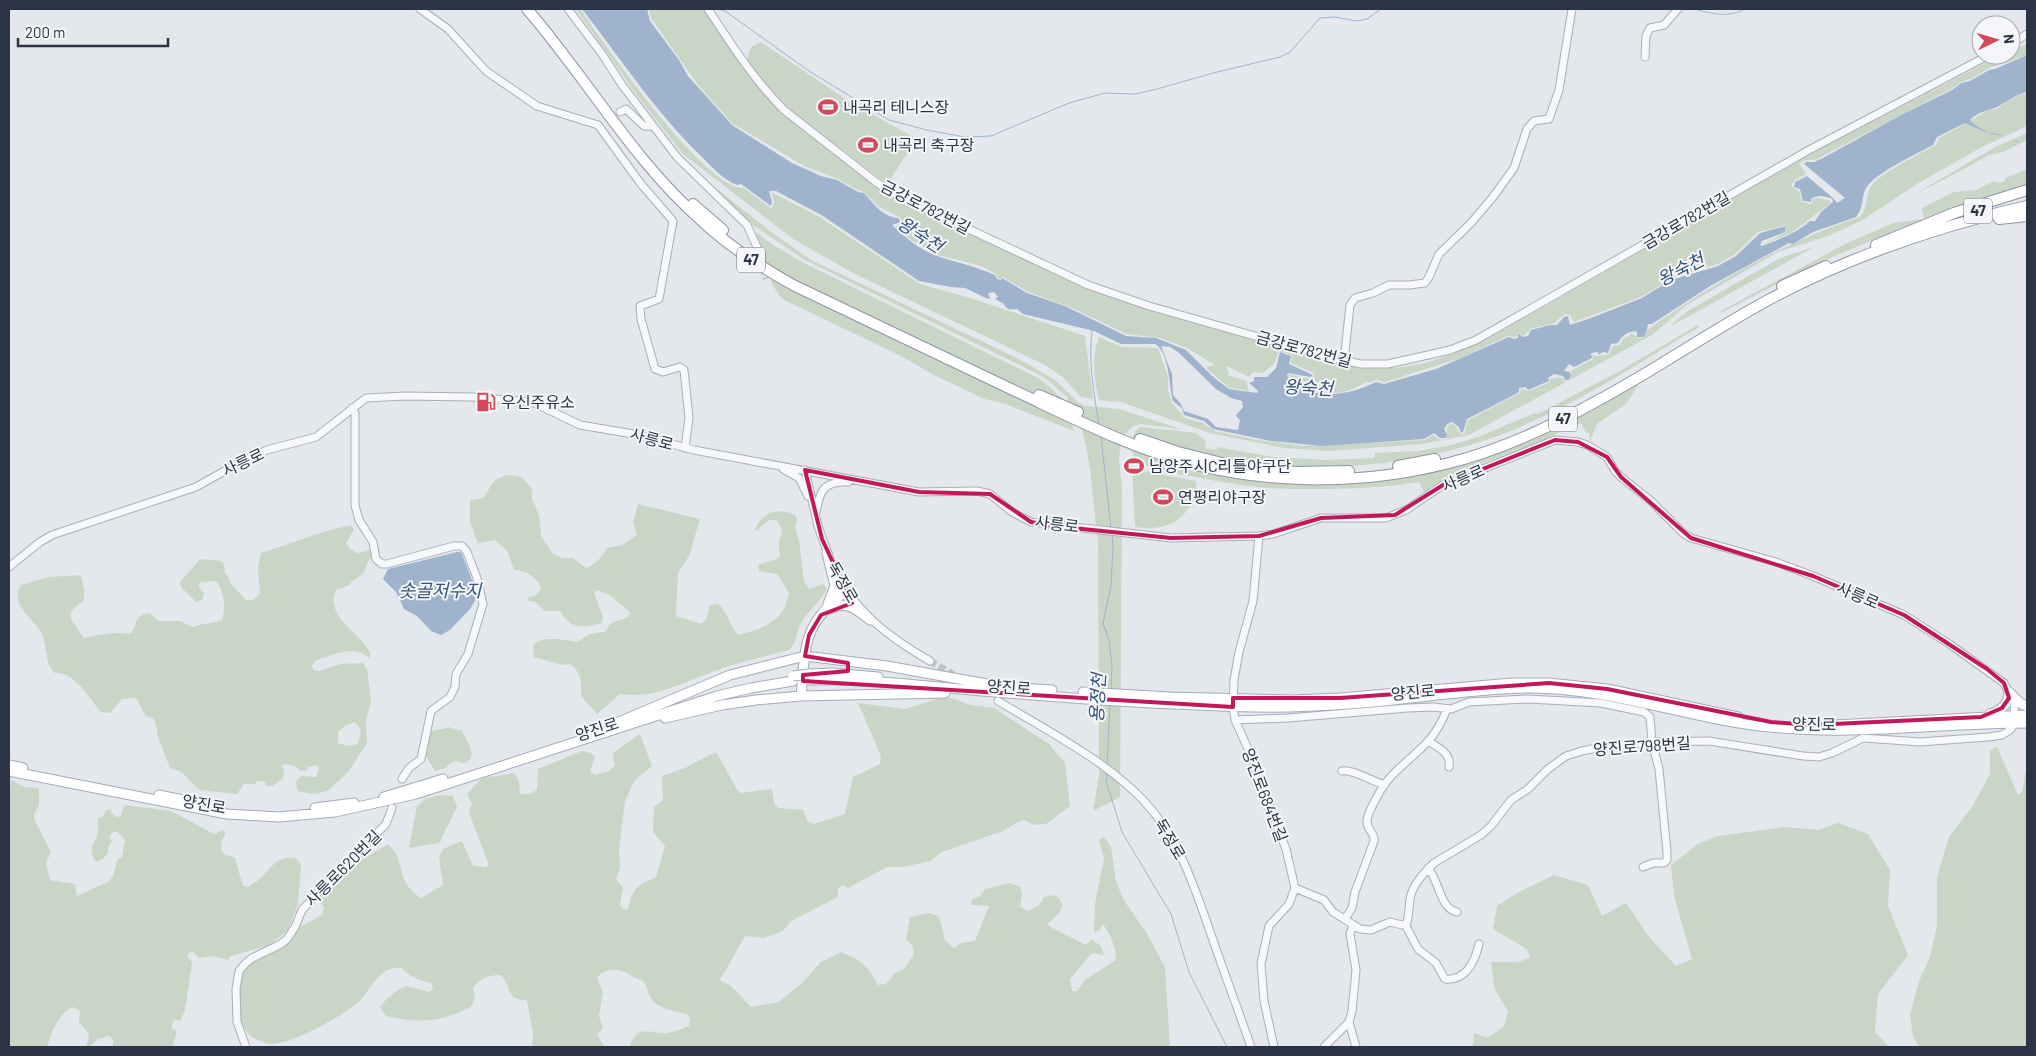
<svg xmlns="http://www.w3.org/2000/svg" width="2036" height="1056" viewBox="0 0 2036 1056" font-family="Barlow,'Noto Sans KR',sans-serif">
  <rect width="100%" height="100%" fill="#e4e7ec"/>
  <path fill="#c9d6c5" fill-rule="evenodd" d="M576,9h4c23,33 126,182 164,179l28,21 2,-7 -3,-10 47,24 102,68 47,13 118,39 8,63 -12,-2 -18,-20 -18,-12 -190,-91 -62,-35 -110,-85 -44,-56z
    M649,9h57l52,75 130,109 201,96 248,74c17,3 35,6 53,5 33,-1 66,-15 96,-28l330,-189 185,-96h10v-5l16,-6v11l-38,13 -18,11 -10,3 -10,7 -136,71h-9l-7,3 7,11 -11,6 -4,6 8,5 3,11 9,2 2,-5 3,-1 13,2 2,3 -40,30 -29,12 24,-13v-7l-28,7 -23,22 -17,10 -43,13 -34,20 -67,25 -4,-7 -5,-1 -11,9 -24,6 -6,7 -6,-4 -1,5 -9,-1 -50,23 -73,23 -8,-2 -10,3 1,-2c-6,3 -12,7 -18,9 -19,7 -50,2 -62,-16l21,5 5,-3v-3l-23,-10 1,-8 -13,-4 -5,13 -11,9 -10,-1 -4,5 -22,-11 -1,3 3,3 -1,3 18,6 3,10 -19,-3 -23,-19v-2l8,-2 -28,-17 -27,-10 -34,-4 -56,-27 -42,-15 -25,-15 -3,2 -3,-2 -1,-3 -15,-8 -43,-11 -27,-15 -16,-14 7,-3 -1,-5 -22,-11 -15,-15 -6,-2 -22,-12 -32,-12 -72,-43 -34,-38 -47,-67z
    M761,42l89,60 67,37 -30,45 -102,-78 -21,-22 -17,-24 4,-13z
    M2021,94h6v32l-45,21 -65,37 -56,37 -33,15 -50,16 -90,52 -36,31 -183,100 -47,9 -91,7 -47,-3 -74,-15 -89,-31 -22,-2c-5,-24 -8,-40 0,-63l23,10 36,1 10,29v13l4,13 13,15 18,5 12,8 42,9 47,6 121,-6 8,-5 7,5 7,-1v-12l4,-3 4,1 6,10 3,-1 4,-14 52,-27 1,-4 8,2 21,-9v-3l11,-2 4,5 6,-4v-7l22,-12 -1,-4 7,1 10,-2 4,-8 7,-1 3,-6 9,-5 8,5 7,-5v-4c66,-47 135,-87 212,-113 9,-7 6,-19 11,-29 6,-13 51,-35 66,-43l3,-7 50,-28 7,-1z
    M2027,133v7l-24,12 -14,3 -38,21 -36,18 82,-48z
    M2027,169v18l-95,29 -100,41 -40,19 -71,37v-2l124,-67 48,-21 31,-4 -2,-11 32,-16 22,-2 18,-9 5,2 5,-1 2,-4z
    M703,178l67,53 41,29 208,99 36,21 23,22 7,4 34,3 62,20 -41,-5 -7,2 -12,12 -2,21 3,30 -2,308 -27,14 6,-36 -1,-232 -8,-75 -6,-32 -17,-39 -23,-20 -239,-117 -55,-37z
    M757,233l16,12 31,18 236,116 23,20 11,32 -71,-28 -19,-4 -52,-25 -31,-18 -119,-57 -9,-13 -19,-52z
    M1814,247l-141,78h-2l17,-14 92,-53z
    M1698,325l1,2c-67,40 -135,86 -210,112 -86,29 -182,36 -271,18 -24,-5 -47,-13 -69,-20l-6,16c117,46 260,39 375,-7 43,-17 82,-41 122,-64l-14,22 -29,20 -7,17 -1,-8h-3l-5,-10 -15,8 -2,-2 -12,8 -98,37 -25,17 -5,1 -5,-10c-39,7 -86,7 -125,7 -35,0 -69,-6 -103,-13 -14,-2 -30,-4 -44,-10 -18,-8 -22,-26 -7,-39l56,6 10,8 -1,7 11,2 1,-3 57,10 53,3 48,-2v-5l43,-2 34,-6 26,-8 57,-24 3,1 80,-42z
    M1132,469l64,12c1,7 -1,13 -4,20 -10,24 -32,30 -57,26z
    M506,475l16,2 10,12v10l7,16 2,21 12,18 9,4h11l13,10c9,-3 17,-12 21,-20l15,-3 15,-10 -4,-12 5,-19 62,15 -11,37 -11,17 -2,43 26,8 5,-6 3,-13 8,-1c10,8 11,21 20,31 26,-7 46,-13 51,-42l-12,-19 -18,-3 -1,-6 19,-6 3,-3c0,-4 -2,-9 -1,-13 2,-13 7,-10 -3,-23h-7l-13,11 -1,-2c8,-17 22,-22 40,-14l2,5 -2,8 4,13 5,40 5,8 14,-5 4,5c-7,12 -17,21 -25,32 -6,9 -4,22 -13,29 -22,6 -44,11 -66,18 -33,11 -68,32 -103,26l-23,20 -16,-18c1,-15 0,-22 -10,-32l-9,1 -28,-8 -1,-12c10,-10 31,-5 44,-3l13,-8 15,-2 6,-9c7,-3 17,-4 20,-10l-21,-18 -13,-5 -3,3 9,23 -1,7c-19,5 -31,7 -42,-12h-15l-9,-9 -8,-1 1,-4 6,-1 6,-7c-2,-12 -17,-19 -27,-19l-7,-19 -12,-11 -17,3 -8,-21v-22c22,-1 14,-10 25,-19 2,-3 8,-4 11,-6z
    M351,525l3,5 -8,13 4,6 7,4 14,-3 1,3 -9,21 -11,7 -2,4 -14,5c-12,27 25,43 35,64l-2,4c-13,-14 -38,-3 -54,3l-3,5 2,4 5,1 22,-7 22,-1 4,6 4,33 -5,19 1,22 -18,28 -20,19 -13,4 -16,-2 -3,-3 -1,-7c4,-10 13,-4 20,-5l3,-9 -2,-3 -9,2 -1,3 -6,1 -6,-5 -11,-2 -2,3 2,5 -1,7 -11,7h-5l-2,-5h-7l-4,3h-10l-7,10 -37,-4c-3,-2 -16,-15 -18,-18l-12,-4 -13,-34v-7l-4,-9 -7,-2 -10,-18 -14,1 -12,14 -9,-1c-12,-14 -26,-40 -46,-39 -11,-10 -7,-28 -14,-41 -9,-15 -32,-27 -20,-47l28,-8 32,-2 3,14v11l-11,9 -3,6 2,6 12,17c15,-3 30,-7 46,-4 10,-10 1,-18 20,-21l8,8h22l13,6c10,-4 19,-3 29,-7 4,-11 2,-31 -6,-39l-16,1 -2,3 6,9 -2,6 -6,2 -15,-15 -1,-5 20,-23 21,2 3,3 1,10h2l4,10 15,16h7l7,-6 -2,-26 3,-15c30,-9 59,-22 90,-28zM355,722l6,8 -3,14 -11,2 -9,-3v-11l8,-7z
    M940,698h12l18,7 24,3 55,36 16,19 5,43 -24,18 -12,1 -10,-5 -6,2 -15,9 -61,21 -12,9 -27,6h-16l-39,21 -5,-3 -5,3v9l-47,24 -8,10 -19,7 -19,-2 -25,44 11,6 20,21 28,-5 24,-20 18,-20 20,-10c20,8 27,14 37,33l8,-1 9,-11 9,-4 10,-15 -2,-9 -6,-5 4,-23 19,-4 10,3 6,24 9,8 7,-5 14,-2 14,-35 -18,-1 1,-5 8,-4 5,-7 25,-6 10,4 2,6 -2,14 8,4 11,-6 5,-8 10,-2 5,3 4,8 -4,7 -12,12 39,20 5,-6 10,7 3,9 -12,-2 -22,26 2,12h5l8,-11 31,-20c0,-14 -6,-25 -13,-36l-4,7 -5,1 1,-28 9,-46 -5,-18 5,-3 7,10 5,35 9,20 21,30 19,35 5,80h-541c9,-20 14,-16 32,-14 10,1 20,-4 28,-7l1,-8 -4,-4c-10,-3 -26,-5 -33,-13 -5,-5 -5,-12 -8,-17 -4,-6 -9,-4 -13,-8 -11,-8 -24,-9 -35,1l6,15 -4,24 4,12 -6,7 8,12h-73l1,-13 -6,-34c-22,0 -14,-11 -26,-25 -14,0 -20,3 -28,13l2,10 -4,9c-31,15 -51,17 -85,9l-6,-9c7,-10 16,-16 26,-21l24,6 3,-4 -2,-5c-10,-2 -23,-7 -29,-15 -25,-3 -30,23 -45,35 -16,14 -65,41 -86,41 -5,0 -11,-4 -15,-5 -15,-6 -20,-30 -19,-46 0,-5 7,-22 9,-29l32,-17 18,-18 26,-14 2,-7 -7,-11 40,-40 6,2 25,-15c20,19 6,37 33,54l22,-13 -4,-28 4,-8 19,-8 11,25 12,1 4,-2 -20,-52 3,-10 -5,-9 15,-16 32,-5 5,8 1,13h9l8,-4 1,-21 44,-18 9,2 4,4 -5,14 5,4 12,-3 8,-6 -2,-13 27,-19 12,32 -18,15 -9,20 -6,48 1,19 -4,12 7,7 -3,18 4,5 4,-1c5,-21 8,-23 28,-32l9,-31 -12,-14 1,-25 9,-7 -1,-24 23,-8 26,-14 6,-1 20,37 4,3 31,-4 2,14 4,5 25,2 5,12 6,2 31,-10 8,-37 27,-13 1,-8 -23,-53 47,6z
    M448,727l14,4c3,9 16,22 6,30 -4,4 -7,2 -12,0l-7,3 -3,4 -11,3 -9,-15 4,-24c6,-3 12,-2 18,-5z
    M1997,747l21,48 4,-3 5,-28v283h-108l-6,-11 -3,-21 9,-34 11,-24 7,-32v-48l12,-40 23,-30 18,-33v-24z
    M11,780l14,7 14,1v17l-5,9 1,7 16,31 -5,11 4,17 25,4 2,12 33,-15 4,-8 3,-13 5,-3 3,-17 -7,-8h-5l-4,4 3,5 -4,7v5l-5,6 -7,3c-10,-15 0,-17 2,-30 1,-4 0,-9 -1,-13l6,-3 3,-6 5,-1 1,5 5,3 4,-1 3,-11 47,6 43,23 9,-4 3,3 -4,7 -1,10 3,4 11,4 8,28 5,1c5,-3 10,-6 14,-10 11,-12 15,-21 34,-19l5,7 -3,39 -10,26 -18,15 -39,11 -3,4 -16,-4 -13,2 -6,-6 -4,1 -2,3 5,6 -7,49 -5,10 -6,-2 -3,9 6,3 -4,15 -60,1v-7l-4,-4 -11,3 -9,8h-3c4,-14 5,-13 -7,-24l1,-12 -7,-4c-17,9 -20,23 -26,40h-38v-250z
    M440,795l13,1 4,11 -18,36 -30,5 8,-42 8,-7z
    M1838,823l30,11 22,36 -2,36 20,49 -30,39 -3,38 14,15h-416l1,-14 14,5 16,-12 4,-15 -13,-21 -4,-28h27l12,-4 -3,-9 -34,-20 4,-23 20,-13 37,-18 34,10 14,31 24,-13 23,34 27,29 16,-7 -18,-63 -3,-31 27,-21 20,-8 67,-9 33,3z"/>
  <path fill="#9fb4cc" fill-rule="evenodd" d="M582,9h65l3,12 29,39 9,16 44,49 60,38 29,13 16,4 21,12 6,1c9,10 19,24 34,25l3,4 -9,3c14,13 29,26 48,32 19,6 37,10 55,18l2,4 4,1 1,-2 25,15 38,13 61,30 30,2 30,12 26,26 17,13 28,4 1,-2 -9,-8 5,-2v-4h13l9,-9 4,-16 11,4 -2,8 24,11 -3,2 -22,-4 -1,3c5,4 12,12 19,14 24,8 48,3 70,-8l8,2 52,-15 73,-32 5,2 4,-1v-5l5,4 5,-1 3,-6 19,-5h7l7,-8 4,-1 2,9 21,-7 51,-20 29,-18 47,-14 18,-10 24,-23 26,-7 -1,6 -23,9 -2,4 2,1c18,-7 35,-13 48,-25h5l6,-9 12,-10 -1,-3c-7,-3 -14,-5 -21,0v3l-8,-1 -3,-12 -6,-2 1,-5 12,-6 26,22 4,5 8,-5 -41,-34 2,-2h8l9,-4 78,-43 51,-25 9,-7 9,-2 19,-11 6,-1 32,-14v37c-11,2 -18,9 -28,14 -10,5 -21,5 -29,14l2,3 20,12 -27,-12 -28,14 -4,8c-16,9 -57,27 -67,43 -5,9 -2,20 -10,29l-43,15 -20,12 -4,-1 -79,43 -58,38h-4l-2,10 -3,3h-6v-5c-9,-2 -15,4 -19,11l-7,1 -3,9 -5,-1 -5,3v-3l-7,1 1,5 -18,9 -5,-3 -5,7 6,1 1,4 -3,4h-3l-2,-4 -9,-2 -6,4 1,3 -21,9 -2,-3 -7,1v4l-3,2 -49,25 -4,13 -2,1 -2,-6 -7,-5 -5,2 -3,5 3,5 -1,4h-6l-6,-5 -10,6 -102,7 -51,-5 -58,-12 -9,-8 -20,-6 -2,-7 -9,-7c-4,-14 -3,-48 -18,-57h-34l-27,-13 -71,-17 -6,-5c-6,0 -10,2 -13,-5l-9,-5 3,-2 -4,-5 -6,1 2,5 -2,1 -23,-11 -14,-1 -32,-6 -96,-65 -47,-25h-7l3,11 -1,4 -30,-22 -4,1c-15,-6 -26,-19 -38,-31 -45,-44 -78,-95 -117,-145zM1161,346l9,1 8,5 38,37 15,9 11,3 1,6 -6,7 -1,2 4,4 -2,10 -22,-3 -8,-8 -24,-8 -3,-7 -8,-9 -1,-21z
    M457,552h3l2,2 12,31 2,14 -6,10 -20,21 -9,5 -10,-4 -14,-15 -13,-7 -8,-17 -13,-13 5,-10z"/>
  <g fill="none" stroke-linecap="round" stroke-linejoin="round">
    <path stroke="#9fb4cc" stroke-width="1" d="M719,9l6,2 84,60 80,49 38,10 38,7 26,-1 78,-33 36,-10 30,1 22,-5 56,-16 67,-16 10,-5 30,-34 15,-1 22,4 10,-2 14,-10
      M1695,9c16,5 35,9 50,0
      M1991,133l9,2
      M2016,141h2
      M1092,330c-4,33 2,63 7,95
      M1101,436l10,93
      M1111,690l1,-25 -3,-25 -6,-17 8,-37 2,-39 -1,-14
      M1107,765l3,-61
      M1107,771l-1,10 16,51 49,82 18,58 38,75"/>
    <path stroke="#bfc3cb" stroke-width="7" stroke-dasharray="7 3.5" stroke-linecap="butt" d="M757,247l9,32
      M930,661l29,17"/>
    <defs>
      <path id="minor" d="M420,9l28,20 38,42 51,35 61,19 43,59 32,37 -14,78 -19,7 1,13 14,50 8,3 17,-5 4,3 5,48 -4,30
        M568,9l34,45 20,31 55,72 70,68 10,22
        M708,9c23,35 46,71 76,101l92,72 16,11 196,92 61,21 180,51 32,7h27l62,-14 26,-10 333,-190 180,-95
        M2011,44l16,-10
        M1645,57l1,-21 4,-8 14,-3 14,-16
        M620,112l6,-3 18,17h9
        M1344,361l6,-56 5,-7 18,-5 16,-8h20l16,-2 4,-6 10,-23 32,-31 22,-26 21,-29 13,-39 7,-8 15,-2 10,-29 13,-81
        M352,408l3,5v92l4,15 14,22 3,17 6,5h5l67,-18h8l5,6 10,26 6,26 -15,50 -12,20 -1,13 -5,10 -19,14 -10,48 -12,9 -7,11
        M783,469l16,9 9,18
        M805,470l13,56 11,31
        M816,512c4,-22 8,-31 32,-30
        M1259,536l-6,65 -14,51 -5,28 -1,27 2,13 14,31 37,98 9,39 -6,16 -20,22 -8,38 3,37 10,46
        M9,567l31,-25 12,-7 144,-48 41,-23 30,-14 49,-13 50,-39 39,-2 67,1 60,5 48,23 59,10 55,15 225,42 58,-1 13,3 22,18 19,10 140,16 88,-2 14,-2 48,-16h65l20,-8 37,-25 112,-45 23,2 9,3 20,12 8,14 6,6 30,24 32,32 8,5 85,24 37,14 91,39 44,28 56,40 10,20 1,20 -5,7 -8,5 -14,2 -68,5 -57,-4 -31,15 -13,4 -16,-1 -94,-15 -55,1 -48,4 -24,5 -16,5 -18,13 -20,20 -17,11 -20,26 -10,9 -47,28c-10,10 -22,22 -24,36 -1,8 -1,16 -3,24l-5,2 -12,-3 -19,8 -11,-1 -27,-17 -9,-12 -29,-12
        M833,567c21,44 55,70 97,94
        M998,701c45,27 108,60 144,98 39,40 54,93 72,144 12,35 25,69 37,104
        M1235,720l53,-2 120,-10 25,-1 18,2 18,-7 59,-3 73,4 43,9 6,5 2,25 7,27 8,83v8l-3,3h-11l-10,4
        M1428,741c10,6 24,13 21,26
        M1342,771c11,-2 29,10 41,13
        M1428,868c11,12 12,41 29,44
        M1345,919l7,-11 3,-16 19,-51c1,-9 -8,-11 -7,-21 1,-7 5,-14 9,-21 14,-29 34,-37 54,-60 7,-8 13,-20 17,-30
        M1405,924l13,25 18,14 9,16c21,2 30,-18 34,-35
        M1353,925l-3,9 6,36 -4,41 -3,11 7,25
        M246,1047l-9,-25 -1,-33 3,-18 6,-7 7,-6 29,-14 6,-5 8,-12 7,-17 28,-30 26,-23 14,-17 16,-16 6,-16
        M1324,1047l25,-25"/>
      <path id="major" d="M827,553l8,33 -7,18
        M829,609c18,-9 27,0 41,11
        M809,674l23,-1 46,4
        M809,680c65,-2 131,8 196,13 64,5 127,10 191,12 51,3 102,3 153,-1 59,-4 119,-15 178,-16 82,-1 161,31 242,39 87,9 172,-4 258,-4
        M988,686l64,4
        M1083,692l87,5 122,3 48,-2 172,-15h37l58,6 131,28
        M2009,692l11,11 7,3
        M801,696c3,-27 1,-58 19,-80 7,-9 17,-17 25,-25
        M1990,714c11,-3 19,-10 19,-22
        M665,718l57,-13 34,-5 45,-4 144,-3
        M614,724l116,-49 75,-19 82,10 105,19
        M1835,725l192,-10
        M9,765l14,3
        M9,771l218,43 52,3 56,-5 81,-18 301,-98 34,-8 42,-7
        M159,795l53,11
        M384,797l59,-18
        M315,808l39,-5"/>
      <path id="highway" d="M527,9c60,69 106,152 176,213 27,25 58,45 90,63 73,35 145,69 218,104 60,28 121,60 185,76 82,20 172,19 253,-2 52,-13 101,-36 148,-62 58,-31 114,-70 173,-102 79,-42 169,-73 257,-93
        M693,204l30,26
        M1999,219l28,-3
        M1876,245l78,-32 73,-23
        M1782,286l44,-20
        M1039,395l39,17
        M1140,439l38,13 44,11
        M1398,466l37,-7
        M1253,468l44,4 52,-1"/>
    </defs>
    <use href="#minor" stroke="#a9aeb7" stroke-width="9"/>
    <use href="#major" stroke="#a3abb8" stroke-width="11"/>
    <use href="#highway" stroke="#8b94a3" stroke-width="12"/>
    <use href="#minor" stroke="#f7f8fa" stroke-width="7"/>
    <use href="#major" stroke="#fff" stroke-width="9"/>
    <use href="#highway" stroke="#fff" stroke-width="10"/>
    <defs>
      <path id="major-bridge" d="M793,676l16,-2"/>
    </defs>
    <use href="#major-bridge" stroke="#a3abb8" stroke-width="11" stroke-linecap="butt"/>
    <use href="#major-bridge" stroke="#fff" stroke-width="9"/>
  </g>
  <path fill="none" stroke="#c2185b" stroke-width="4" stroke-linejoin="round" d="M1555,440l23,2 29,15 14,20 70,61 122,38 91,39 83,54 17,14 5,15 -7,10 -21,9 -169,8 -41,-3 -164,-33 -58,-6 -209,15h-107v9l-430,-26v-6l45,-4v-8l-43,-7 4,-21 12,-20 31,-12 -30,-64 -17,-69 114,22 71,2 41,28 22,4 118,12 88,-2 62,-18 74,-3 48,-30z"/>
  <defs>
    <symbol id="stadium-bare" viewBox="-9 -9 18 18"><path d="M0-5a6.5 5 0 1 0 0 10a6.5 5 0 1 0 0-10ZM-3.5-1.8h7v3.6h-7Z" fill="#d1495b" stroke="#f4f6f9" stroke-width="2.5" paint-order="stroke"/></symbol>
    <symbol id="fuel-bare" viewBox="-9 -9 18 18"><path d="M-5.5-6h7V0h2V4h1.3V-2.5L3-4.5l.8-.8L6-3V5H2.5V1h-1V6h-7ZM-4.2-4.7v3.2H.2V-4.7Z" fill="#d1495b" stroke="#f4f6f9" stroke-width="2.5" paint-order="stroke"/></symbol>
  </defs>
  <g fill-rule="evenodd">
    <use href="#stadium-bare" x="814" y="93" width="28" height="28"/>
    <use href="#stadium-bare" x="854" y="131" width="28" height="28"/>
    <use href="#fuel-bare" x="472" y="388" width="28" height="28"/>
    <use href="#stadium-bare" x="1120" y="452" width="28" height="28"/>
    <use href="#stadium-bare" x="1149" y="483" width="28" height="28"/>
  </g>
  <g text-anchor="middle" stroke-width="4" stroke-linejoin="round" paint-order="stroke">
    <g fill="#f4f6f9" stroke="#676e7b" stroke-width="1">
      <rect x="1964" y="198.5" width="28" height="25" rx="4"/>
      <rect x="737" y="247.5" width="28" height="25" rx="4"/>
      <rect x="1549" y="406.5" width="28" height="25" rx="4"/>
    </g>
    <g font-size="15" font-weight="bold" fill="#2b3445">
      <text x="1978" y="216">47</text>
      <text x="751" y="265">47</text>
      <text x="1563" y="424">47</text>
    </g>
    <g font-size="16" fill="#2b3445" stroke="#f4f6f9" text-anchor="start">
      <text x="843" y="113">내곡리 테니스장</text>
      <text x="883" y="151">내곡리 축구장</text>
      <text x="501" y="408">우신주유소</text>
      <text x="1149" y="472">남양주시C리틀야구단</text>
      <text x="1178" y="503">연평리야구장</text>
    </g>
    <g font-size="16" fill="#2b3445" stroke="#f4f6f9">
      <text transform="translate(926 207) rotate(27)" y="6">금강로782번길</text>
      <text transform="translate(1686 220) rotate(-30)" y="6">금강로782번길</text>
      <text transform="translate(1304 349) rotate(15)" y="6">금강로782번길</text>
      <text transform="translate(652 439) rotate(15)" y="6">사릉로</text>
      <text transform="translate(243 462) rotate(-26)" y="6">사릉로</text>
      <text transform="translate(1463 478) rotate(-24)" y="6">사릉로</text>
      <text transform="translate(1057 524) rotate(7)" y="6">사릉로</text>
      <text transform="translate(843 582) rotate(60)" y="6">독정로</text>
      <text transform="translate(1858 595) rotate(23)" y="6">사릉로</text>
      <text transform="translate(1009 687) rotate(4)" y="6">양진로</text>
      <text transform="translate(1413 692) rotate(-5)" y="6">양진로</text>
      <text transform="translate(1814 724) rotate(1)" y="6">양진로</text>
      <text transform="translate(597 729) rotate(-18)" y="6">양진로</text>
      <text transform="translate(1642 746) rotate(-4)" y="6">양진로798번길</text>
      <text transform="translate(1265 795) rotate(69)" y="6">양진로684번길</text>
      <text transform="translate(204 804) rotate(10)" y="6">양진로</text>
      <text transform="translate(1170 839) rotate(59)" y="6">독정로</text>
      <text transform="translate(343 868) rotate(-45)" y="6">사릉로620번길</text>
    </g>
    <g font-size="18" font-style="italic" fill="#34527a" stroke="#f4f6f9">
      <text transform="translate(920 235) rotate(33)" y="6">왕숙천</text>
      <text transform="translate(1681 270) rotate(-27)" y="6">왕숙천</text>
      <text transform="translate(1308 388) rotate(3)" y="6">왕숙천</text>
      <text x="440" y="597">솟골저수지</text>
      <text transform="translate(1098 698) rotate(-87)" y="6">용정천</text>
    </g>
  </g>
  <rect width="2036" height="1056" fill="none" stroke="#2b3445" stroke-width="20"/>
  <g transform="translate(1996 40) rotate(85)"><circle r="24" fill="#f4f6f9" stroke="#a4a8b1"/>
  <path d="M0-4L9 19L0 12L-9 19Z" fill="#d1495b"/>
  <text y="-8" font-size="14" font-weight="bold" text-anchor="middle" fill="#2b3445">N</text>
  </g>
  <path d="M18 38v8h150v-8" fill="none" stroke="#2b3445" stroke-width="2.5"/>
  <text x="25" y="38" font-size="15" fill="#2b3445" stroke="#f4f6f9" stroke-width="4" paint-order="stroke">200 m</text>
</svg>
